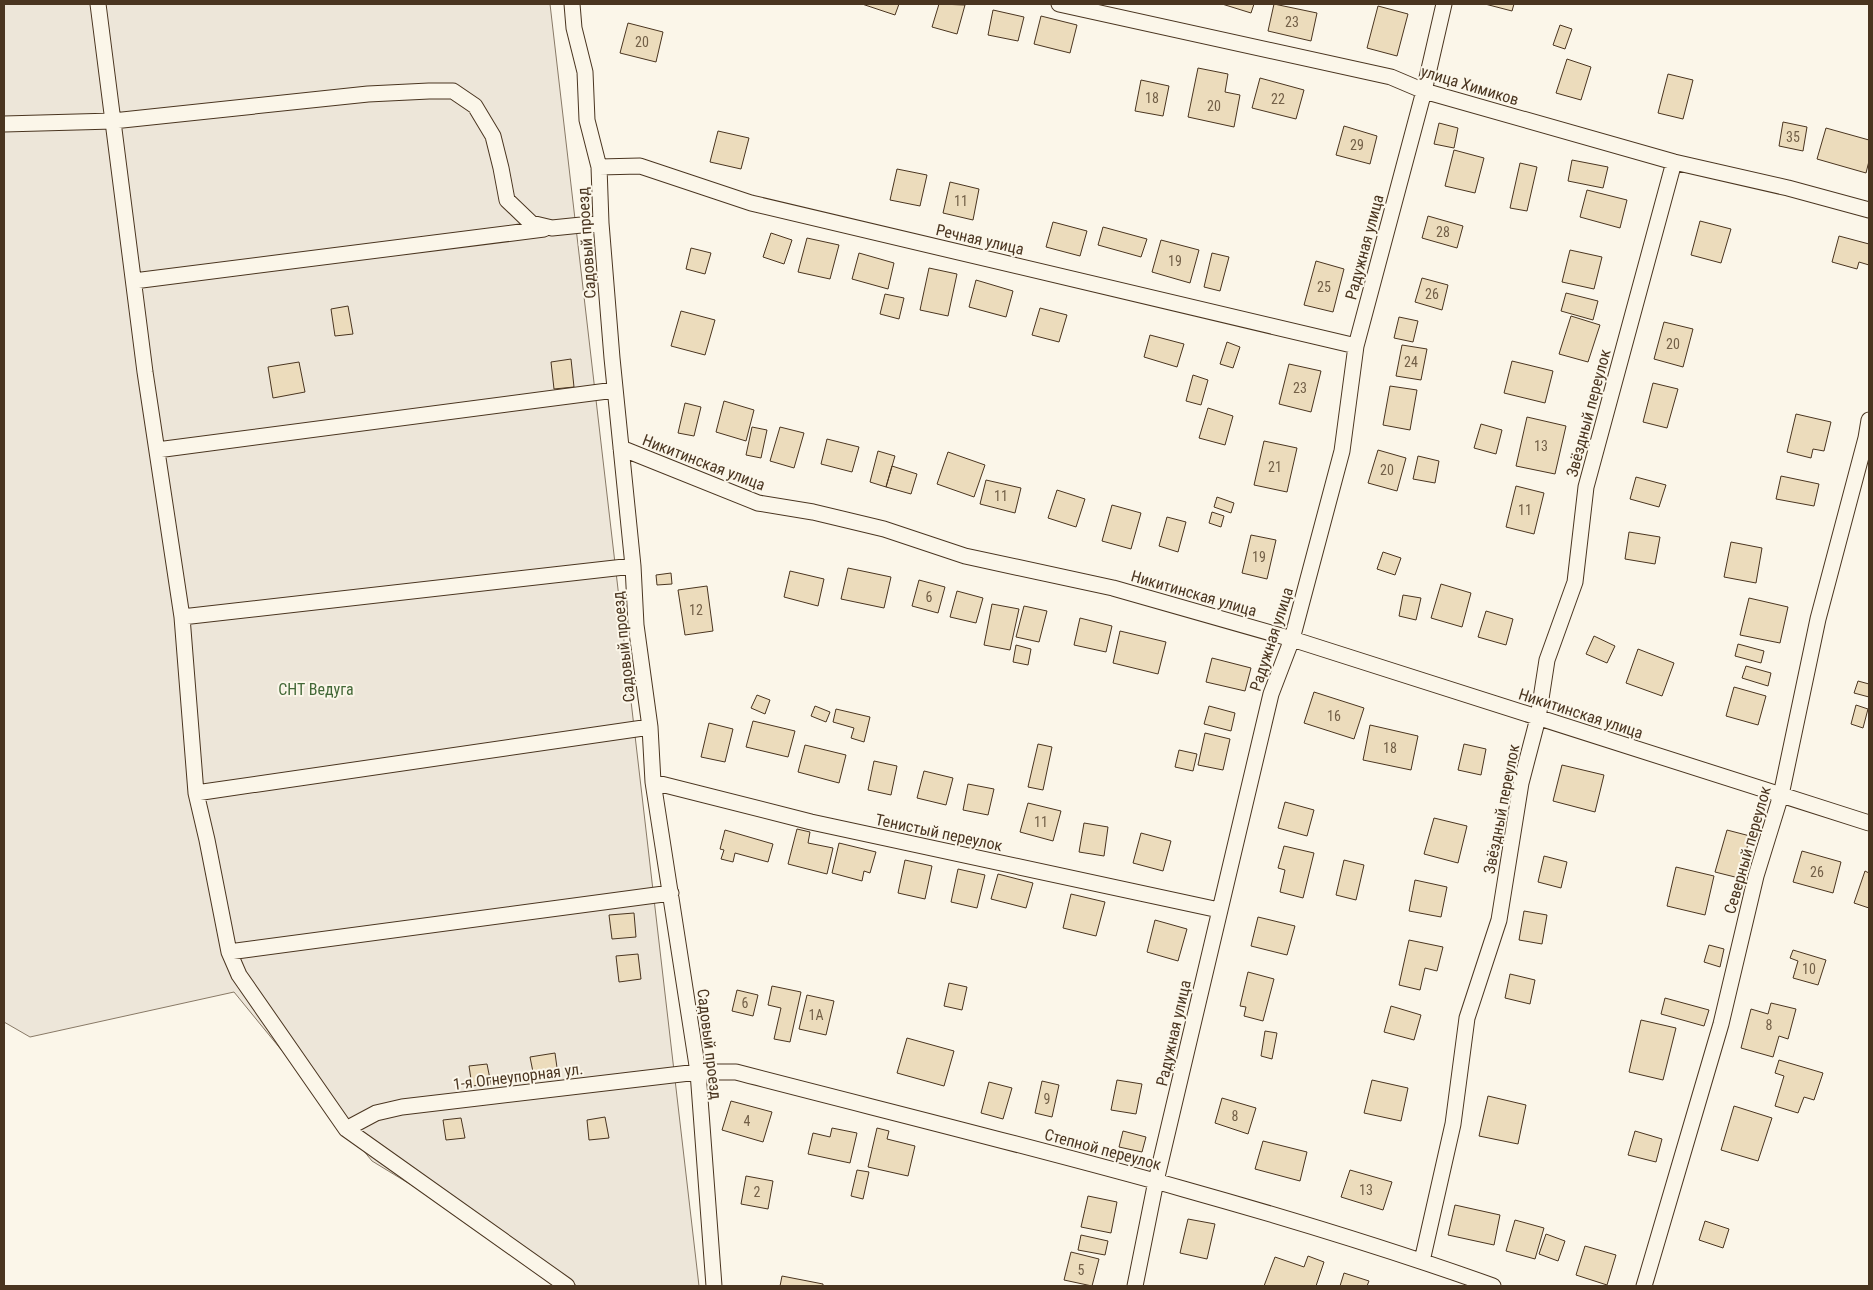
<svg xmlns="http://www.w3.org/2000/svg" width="1873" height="1290" viewBox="0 0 1873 1290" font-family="'Roboto Condensed',sans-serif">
  <rect width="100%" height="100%" fill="#fbf6e9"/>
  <path fill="#ede6d9" stroke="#887966" d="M4,4h546l149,1282h-122l-205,-125 -138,-169 -204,45 -26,-15z"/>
  <path fill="#ecdcbc" stroke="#4a3520" d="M862,4h37l-4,11z
    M939,4l26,1 -8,29 -25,-7z
    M1222,4h32l-3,9z
    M1274,4l43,9 -6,28 -43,-10z
    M1485,4h29l-2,7z
    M1378,6l30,8 -11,42 -30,-8z
    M993,10l31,7 -6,24 -30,-6z
    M1041,16l36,9 -7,28 -36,-9z
    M628,23l35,9 -7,30 -36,-9z
    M1560,25l12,4 -7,20 -12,-4z
    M1567,59l24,8 -10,33 -25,-7z
    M1198,68l30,6 -3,18 15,3 -6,32 -46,-10z
    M1668,74l25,6 -10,39 -25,-6z
    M1260,78l44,12 -8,29 -44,-11z
    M1141,80l28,6 -6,30 -28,-5z
    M1783,122l24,5 -4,24 -24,-5z
    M1439,123l19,5 -4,20 -20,-4z
    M1344,126l33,10 -7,28 -34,-9z
    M1826,128l43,12v21l-3,12 -49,-14z
    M718,131l31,7 -8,31 -31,-7z
    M1454,150l30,8 -9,35 -30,-7z
    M1572,160l36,7 -5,21 -35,-7z
    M1520,163l17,4 -10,44 -17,-3z
    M897,169l30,6 -7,31 -30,-6z
    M950,182l29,7 -6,31 -30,-7z
    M1587,190l40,10 -7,28 -40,-11z
    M1428,216l35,10 -6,22 -35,-10z
    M1700,221l31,8 -10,34 -30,-8z
    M1053,222l34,9 -7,25 -34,-9z
    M1103,227l44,12 -6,18 -43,-12z
    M771,233l21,7 -8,24 -21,-7z
    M1839,236l30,8v21l-10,-3 -2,7 -25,-7z
    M807,238l32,7 -9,34 -32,-7z
    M1161,240l38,10 -9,33 -38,-11z
    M691,248l20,5 -6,21 -19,-5z
    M1570,250l32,7 -8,32 -32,-7z
    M859,253l35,10 -6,26 -36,-10z
    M1212,253l17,4 -9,34 -16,-4z
    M1316,261l28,8 -11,43 -29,-7z
    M929,268l28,6 -9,42 -28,-6z
    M1422,278l26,7 -6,25 -27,-8z
    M976,280l37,11 -7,26 -37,-10z
    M1566,293l32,8 -5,19 -32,-9z
    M885,294l19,4 -5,21 -19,-5z
    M348,306l5,28 -18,2 -4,-27z
    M1040,308l27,7 -8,27 -27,-7z
    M681,311l34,9 -10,35 -34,-9z
    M1571,316l29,9 -12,37 -29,-8z
    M1399,317l19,4 -5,21 -19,-4z
    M1664,322l29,7 -10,38 -29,-8z
    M1150,335l34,9 -7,23 -33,-10z
    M1227,342l13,5 -7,21 -13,-4z
    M1402,345l25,4 -6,31 -25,-4z
    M571,359l3,28 -20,2 -3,-27z
    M1512,361l41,10 -8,32 -41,-10z
    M299,362l6,30 -32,6 -5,-31z
    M1289,364l32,7 -10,41 -32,-8z
    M1193,375l15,5 -7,25 -15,-4z
    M1653,383l25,6 -11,39 -24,-6z
    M1390,386l27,4 -7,40 -27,-5z
    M724,401l30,9 -8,31 -30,-9z
    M685,403l16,4 -7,29 -16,-3z
    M1208,408l25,8 -8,29 -26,-7z
    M1796,414l35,8 -7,29 -11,-2 -2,9 -24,-6z
    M1527,417l39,9 -11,48 -39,-8z
    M1481,424l21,6 -6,24 -22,-6z
    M752,427l15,3 -6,28 -15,-3z
    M780,427l24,6 -10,35 -24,-7z
    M827,439l32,8 -7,25 -31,-8z
    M1264,441l33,7 -10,44 -33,-7z
    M1378,450l28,8 -9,33 -29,-8z
    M878,451l17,5 -9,31 -16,-5z
    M948,452l37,13 -11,32 -37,-13z
    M1418,456l21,5 -4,22 -22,-4z
    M892,466l25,8 -6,20 -25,-7z
    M1781,476l38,8 -5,22 -38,-7z
    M1636,477l30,8 -7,22 -29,-8z
    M986,480l35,8 -6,25 -35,-9z
    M1516,486l28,7 -10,41 -28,-7z
    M1057,490l28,9 -9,28 -28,-9z
    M1217,497l17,6 -3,10 -17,-6z
    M1112,505l29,8 -10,36 -29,-8z
    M1212,512l12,4 -3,11 -12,-4z
    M1167,517l19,5 -8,30 -19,-6z
    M1629,532l31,5 -5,27 -30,-5z
    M1251,535l25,5 -9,39 -25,-6z
    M1731,542l31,6 -6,35 -32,-6z
    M1383,552l18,6 -6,17 -18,-6z
    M848,568l43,9 -7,31 -43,-9z
    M790,571l34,8 -6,27 -34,-9z
    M671,573l1,11 -15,1 -1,-10z
    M919,580l26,7 -7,26 -26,-7z
    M1441,584l30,9 -9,34 -31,-9z
    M707,586l6,45 -28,4 -7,-45z
    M957,591l26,7 -7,25 -26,-6z
    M1403,595l18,3 -5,22 -17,-4z
    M1749,598l39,9 -8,36 -40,-8z
    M992,604l27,5 -9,41 -26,-5z
    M1024,606l23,5 -8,31 -23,-5z
    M1486,611l27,8 -7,26 -28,-8z
    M1080,618l32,8 -6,26 -32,-7z
    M1120,631l46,11 -8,32 -45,-11z
    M1594,636l21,10 -8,17 -21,-9z
    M1738,644l26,7 -3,12 -26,-7z
    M1016,645l15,4 -3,16 -15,-3z
    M1638,649l36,14 -12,33 -36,-13z
    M1212,658l39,10 -6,23 -39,-9z
    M1746,666l25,7 -3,13 -26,-8z
    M1858,681l11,3v13l-15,-4z
    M1734,687l32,9 -8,29 -32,-9z
    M1314,692l50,16 -10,31 -50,-16z
    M757,695l13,5 -5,14 -14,-6z
    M1856,705l12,4 -5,19 -12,-4z
    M815,706l15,6 -4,10 -15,-6z
    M1209,706l26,7 -4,18 -27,-7z
    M836,709l34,8 -6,25 -13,-4 3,-10 -21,-6z
    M753,721l42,10 -7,26 -42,-10z
    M709,723l24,6 -8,33 -24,-5z
    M1370,725l48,11 -7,34 -48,-10z
    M1205,733l25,6 -7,31 -25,-5z
    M1038,744l14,3 -9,43 -15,-3z
    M1464,744l22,5 -5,26 -23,-5z
    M805,745l41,10 -7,28 -41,-11z
    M1179,750l18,4 -4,17 -18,-4z
    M874,761l23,5 -6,29 -23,-5z
    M1562,765l42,10 -9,37 -42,-11z
    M924,771l29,7 -7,27 -29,-7z
    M968,784l26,5 -6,26 -25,-5z
    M1285,802l29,8 -7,26 -29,-8z
    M1028,803l33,8 -8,30 -33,-9z
    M1434,818l33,8 -9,37 -34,-9z
    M1084,823l24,4 -4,29 -25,-4z
    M797,829l13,3 -2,11 25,5 -6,26 -39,-10z
    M725,830l48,14 -5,18 -33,-9 -2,9 -12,-3 3,-9 -4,-1z
    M1727,830l23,6 -11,42 -24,-6z
    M1141,833l30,8 -8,30 -30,-8z
    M839,843l37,9 -6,21 -6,-2 -2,10 -30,-8z
    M1284,846l30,7 -11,45 -23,-6 5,-22 -7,-2z
    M1802,851l39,11 -8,31 -40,-11z
    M1544,856l23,6 -6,26 -23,-6z
    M905,860l27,6 -7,33 -27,-6z
    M1344,860l20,5 -8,35 -20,-5z
    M1676,867l38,9 -9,39 -38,-9z
    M958,869l27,6 -8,33 -26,-6z
    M1865,871l4,2v35l-15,-5z
    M998,874l35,9 -7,25 -35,-9z
    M1415,880l32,7 -6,30 -32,-6z
    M1071,894l34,8 -9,34 -33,-8z
    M1524,911l23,4 -5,29 -23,-4z
    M634,913l2,24 -24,2 -3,-24z
    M1258,917l37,9 -8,29 -36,-9z
    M1155,920l32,9 -9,32 -31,-9z
    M1409,940l34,7 -6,24 -12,-3 -5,22 -21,-5z
    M1709,945l15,4 -4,18 -16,-5z
    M1793,950l33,10 -8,25 -25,-7 5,-17 -8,-3z
    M638,954l3,25 -22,3 -3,-26z
    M1248,972l26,7 -11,42 -19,-5 2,-9 -6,-1z
    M1510,974l25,6 -5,24 -25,-6z
    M949,983l18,4 -5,23 -18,-4z
    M772,986l29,6 -11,50 -16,-3 7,-31 -13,-3z
    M737,990l21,5 -5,21 -21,-5z
    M807,995l27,6 -8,34 -27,-6z
    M1665,998l44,12 -5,16 -43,-12z
    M1771,1003l25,6 -8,30 -9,-3 -6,21 -32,-9 10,-39 17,5z
    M1391,1006l30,9 -7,25 -30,-8z
    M1641,1020l35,8 -13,52 -34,-8z
    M1265,1031l12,2 -5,26 -11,-3z
    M907,1038l47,13 -10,35 -47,-13z
    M555,1053l3,22 -24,2 -4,-20z
    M1779,1060l44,13 -9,27 -10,-3 -6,16 -23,-7 9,-30 -9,-3z
    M487,1064l4,20 -19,2 -3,-20z
    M1117,1080l25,4 -6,30 -25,-4z
    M1372,1080l36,8 -7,33 -37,-8z
    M1042,1081l17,4 -7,32 -17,-4z
    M989,1082l23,6 -9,31 -22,-6z
    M1488,1096l38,9 -8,39 -39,-8z
    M1222,1098l34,10 -8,26 -33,-11z
    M731,1101l41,11 -9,30 -41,-12z
    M1734,1106l38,12 -14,43 -37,-11z
    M605,1117l4,21 -20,2 -2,-20z
    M461,1118l4,20 -19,2 -3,-20z
    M832,1128l25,5 -7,30 -42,-9 5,-21 17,4z
    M877,1128l12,3 -2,8 28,7 -7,30 -40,-9z
    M1123,1131l23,6 -4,15 -23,-5z
    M1635,1131l27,8 -6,23 -28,-7z
    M1263,1141l44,11 -7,29 -45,-12z
    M857,1170l12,2 -6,27 -12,-3z
    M1350,1170l42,12 -9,28 -42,-13z
    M746,1176l27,5 -5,28 -27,-5z
    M1088,1196l29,6 -6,31 -30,-6z
    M1455,1205l45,10 -6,30 -46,-10z
    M1188,1219l27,5 -8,35 -27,-6z
    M1515,1220l29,8 -9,31 -29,-8z
    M1705,1221l24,8 -6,19 -24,-8z
    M1546,1234l19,7 -7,20 -19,-7z
    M1081,1235l27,6 -3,14 -27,-5z
    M1585,1246l31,9 -9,30 -31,-10z
    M1071,1252l28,7 -7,27 -28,-6z
    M1308,1256l16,6 -8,24h-52l11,-29 29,10z
    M1344,1273l25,8 -2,5h-27z
    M782,1276l41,8v2h-43z"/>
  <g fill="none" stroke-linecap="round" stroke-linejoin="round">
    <defs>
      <path id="minor" d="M98,4l47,368 37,245 14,176 11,47 22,112 10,23 107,154 221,157
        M572,4l2,24 11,44 2,48 12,47 2,56 11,135 21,208 3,59 14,102 3,55 45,290 16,214
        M1059,4l332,73 33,14 250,71 114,26 81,22
        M4,124l109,-3 255,-27 61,-3h24l22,15 18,30 8,32 6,32 24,23 21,5 49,-5
        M599,167l41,-1 111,37 605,143
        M134,281l410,-52
        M621,448l137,55 55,9 71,17 81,27 148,32 179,51 577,184
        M157,450l458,-60
        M182,617l451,-51
        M653,782l158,40 408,88
        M196,793l454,-66
        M229,952l442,-59
        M346,1129l30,-16 26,-6 296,-35h38c254,66 510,126 757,214
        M1422,1261l31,-137 14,-106 32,-98 22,-137 17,-65 9,-58 28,-78 11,-95 88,-325
        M1135,1286l21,-105 115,-487 21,-55 50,-188 14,-105 68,-255 20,-87
        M1644,1286l77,-262 35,-148 25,-81 37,-176 48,-181 3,-18"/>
    </defs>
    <use href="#minor" stroke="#4a3520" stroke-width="17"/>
    <use href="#minor" stroke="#fbf6e9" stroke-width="15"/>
  </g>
  <g text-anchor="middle" stroke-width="4" stroke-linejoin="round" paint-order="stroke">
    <g font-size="14" fill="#725f47">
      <text x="1292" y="27">23</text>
      <text x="642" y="47">20</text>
      <text x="1152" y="103">18</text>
      <text x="1278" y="104">22</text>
      <text x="1214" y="111">20</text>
      <text x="1793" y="142">35</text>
      <text x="1357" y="150">29</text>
      <text x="961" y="206">11</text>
      <text x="1443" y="237">28</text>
      <text x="1175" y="266">19</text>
      <text x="1324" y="292">25</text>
      <text x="1432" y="299">26</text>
      <text x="1673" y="349">20</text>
      <text x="1411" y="367">24</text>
      <text x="1300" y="393">23</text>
      <text x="1541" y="451">13</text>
      <text x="1275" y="472">21</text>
      <text x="1387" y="475">20</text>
      <text x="1001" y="501">11</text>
      <text x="1525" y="515">11</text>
      <text x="1259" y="562">19</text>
      <text x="929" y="602">6</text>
      <text x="696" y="615">12</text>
      <text x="1334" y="721">16</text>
      <text x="1390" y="753">18</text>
      <text x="1041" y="827">11</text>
      <text x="1817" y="877">26</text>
      <text x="1809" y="974">10</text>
      <text x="745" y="1008">6</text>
      <text x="816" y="1020">1А</text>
      <text x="1769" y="1030">8</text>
      <text x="1047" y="1104">9</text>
      <text x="1235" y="1121">8</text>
      <text x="747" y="1126">4</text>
      <text x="1366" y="1195">13</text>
      <text x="757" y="1197">2</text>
      <text x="1081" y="1275">5</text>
    </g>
    <g font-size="16" fill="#4a3520" stroke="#fbf6e9">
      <text transform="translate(1470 85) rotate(17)" y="6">улица Химиков</text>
      <text transform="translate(980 239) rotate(13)" y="6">Речная улица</text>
      <text transform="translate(586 243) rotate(-94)" y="6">Садовый проезд</text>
      <text transform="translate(1364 247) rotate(-75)" y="6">Радужная улица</text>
      <text transform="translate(1588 413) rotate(-75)" y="6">Звёздный переулок</text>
      <text transform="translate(704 462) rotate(21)" y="6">Никитинская улица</text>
      <text transform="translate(1194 593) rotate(16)" y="6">Никитинская улица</text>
      <text transform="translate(1271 639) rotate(-72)" y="6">Радужная улица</text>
      <text transform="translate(623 647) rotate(-96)" y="6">Садовый проезд</text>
      <text transform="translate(1581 713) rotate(18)" y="6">Никитинская улица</text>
      <text transform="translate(1501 809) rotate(-79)" y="6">Звёздный переулок</text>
      <text transform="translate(939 832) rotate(12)" y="6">Тенистый переулок</text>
      <text transform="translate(1747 850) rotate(-74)" y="6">Северный переулок</text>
      <text transform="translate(1173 1033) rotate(-77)" y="6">Радужная улица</text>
      <text transform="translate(710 1044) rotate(83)" y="6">Садовый проезд</text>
      <text transform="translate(518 1076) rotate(-7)" y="6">1-я Огнеупорная ул.</text>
      <text transform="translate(1103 1149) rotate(15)" y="6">Степной переулок</text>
    </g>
    <g font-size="16" fill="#436837" stroke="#fbf6e9">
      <text x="316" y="695">СНТ Ведуга</text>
    </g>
  </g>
  <rect width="1873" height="1290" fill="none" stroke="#4a3520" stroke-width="10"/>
</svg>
